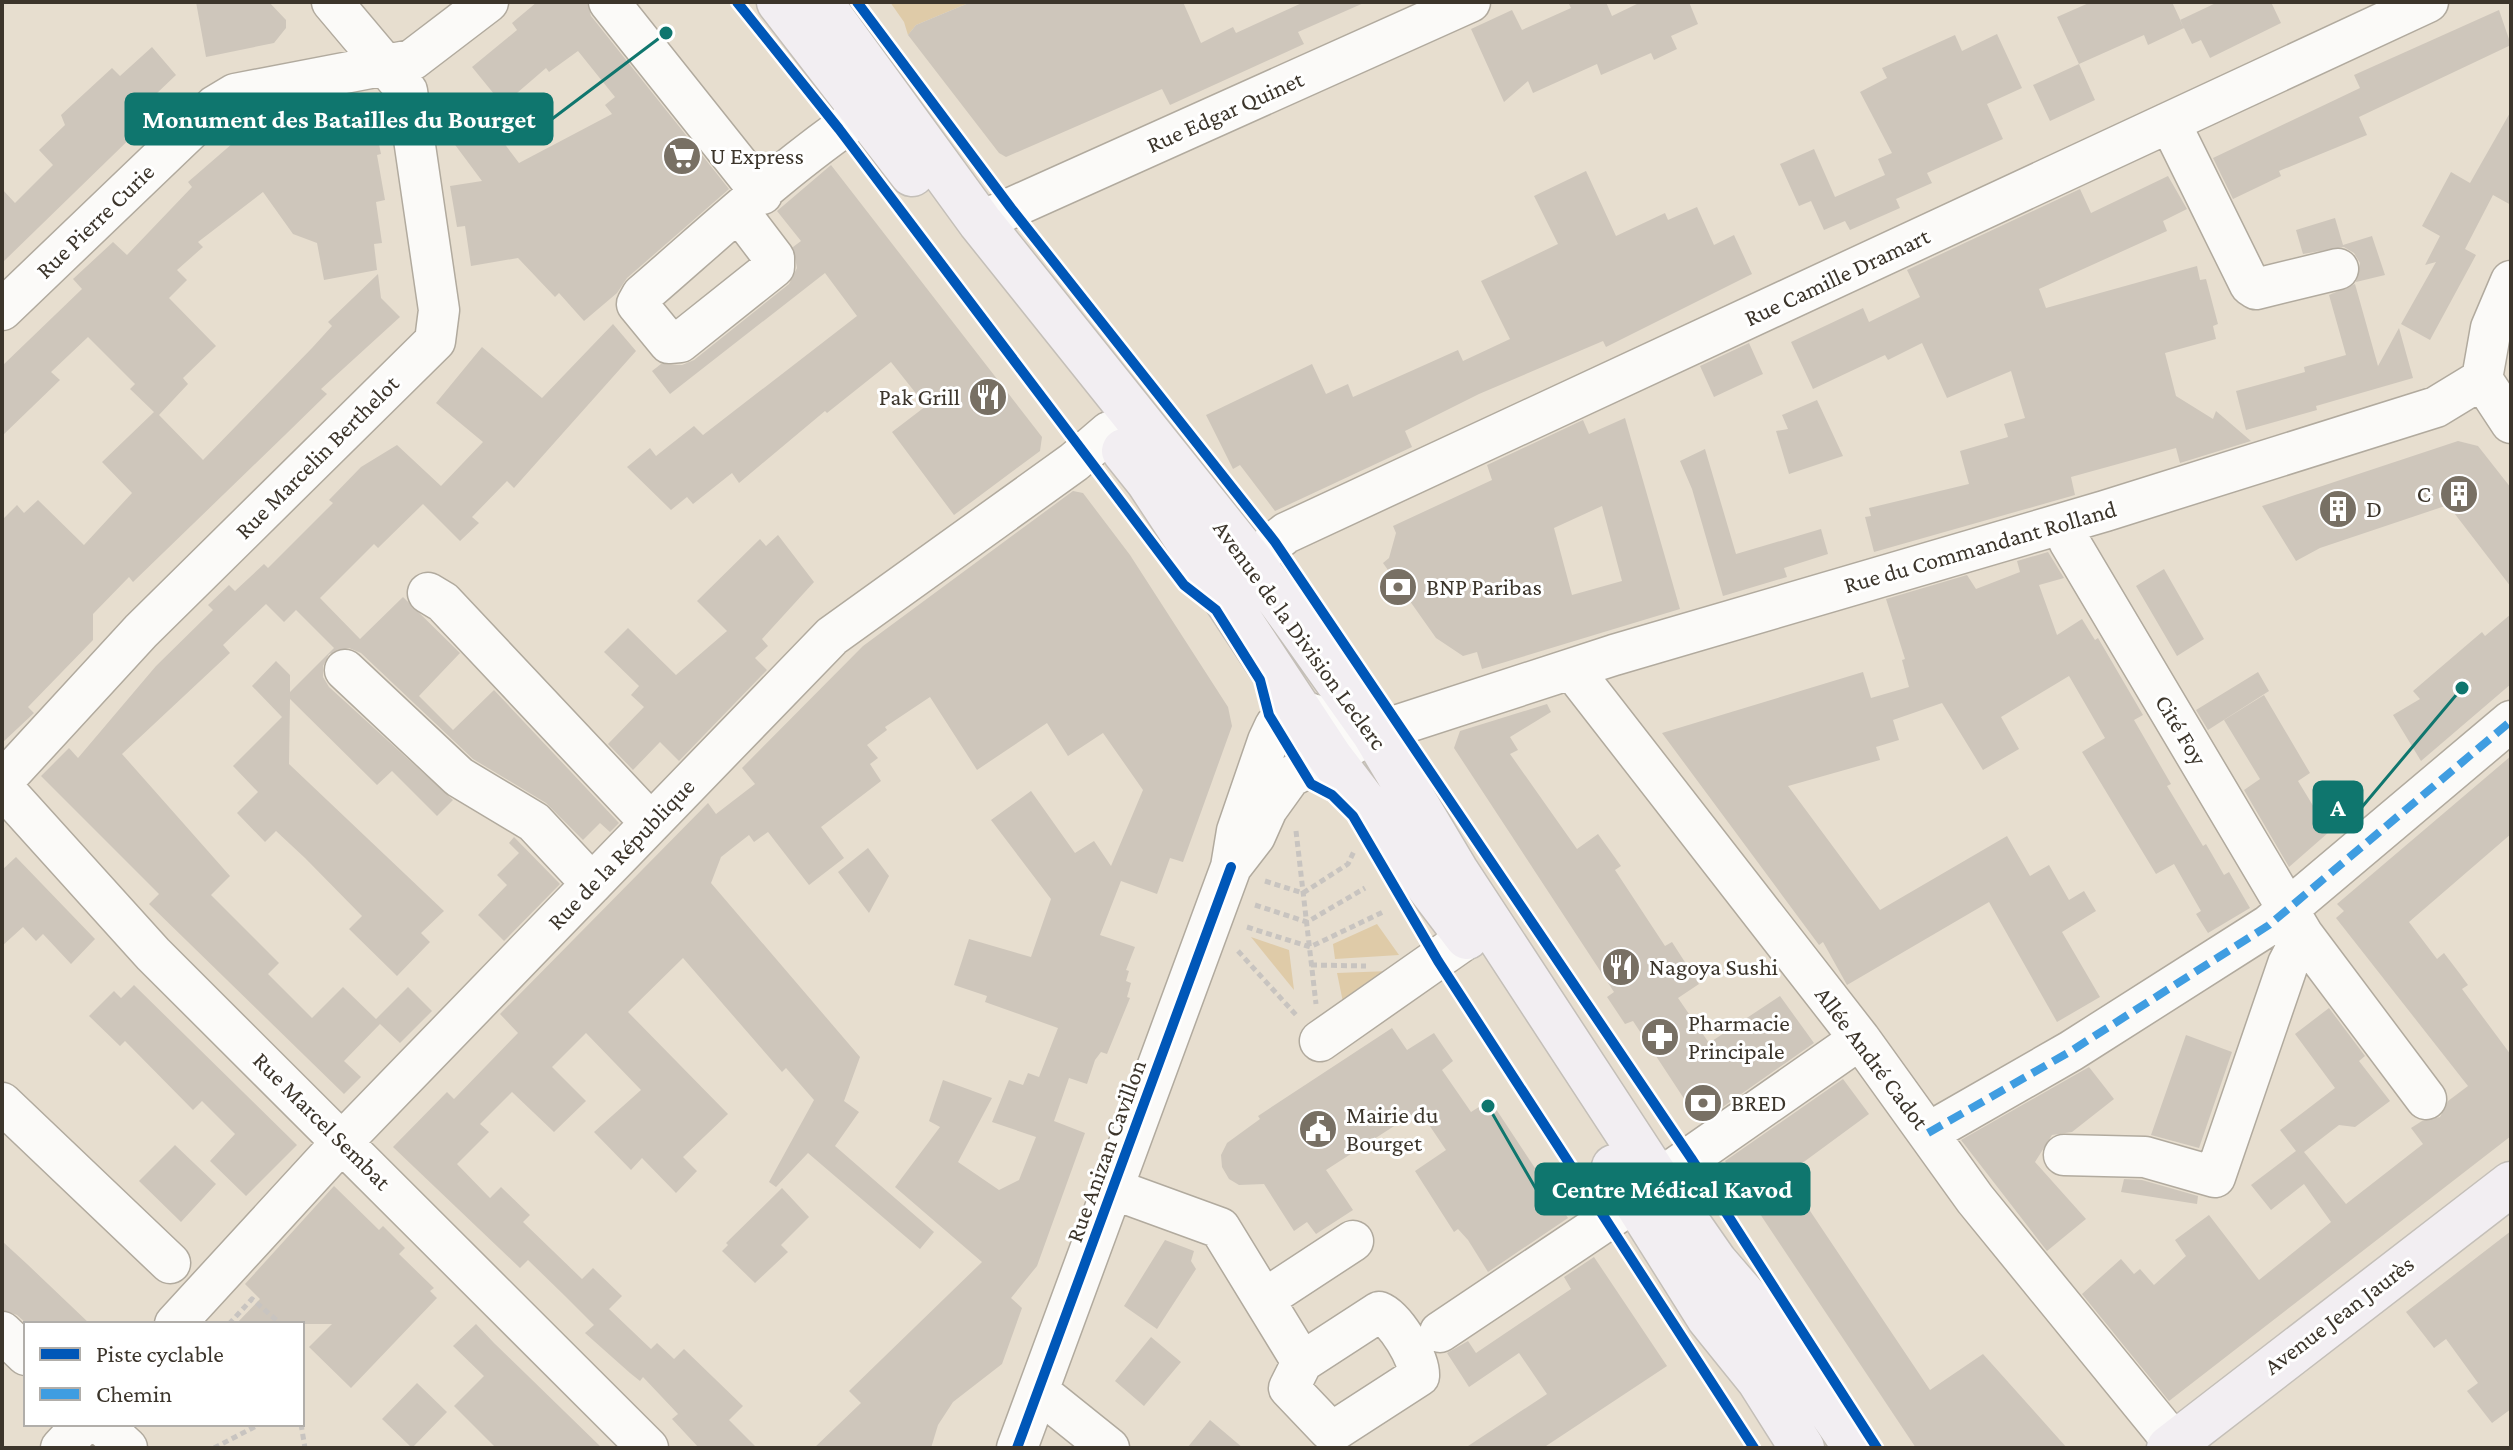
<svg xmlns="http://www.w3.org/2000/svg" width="2513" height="1450" viewBox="0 0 2513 1450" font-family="'Crimson Pro',serif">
  <rect width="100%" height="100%" fill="#e7decf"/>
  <path fill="#dfcba8" d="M890,2h81l-55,23 -8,10 -4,-13z
    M1377,924l22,31 -64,4 -2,-15z
    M1251,937l38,13 5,40z
    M1390,971l-47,31 -6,-29z"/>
  <path fill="#cec6bb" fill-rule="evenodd" d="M196,2h73l17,18v8l-12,15 -68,14z
    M537,2h50l4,14 138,173 -102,89 -10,15 -33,28 -25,-28 -4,4 -37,-39 -47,8 -6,-40 -8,1 -7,-41 32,-5 -38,-51 32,-24 43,57 93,-49 -7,-9 10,-8 -37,-46 -29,21 -3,-4 -43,37 -31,-38 45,-37 -5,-7z
    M971,2h212l18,41 32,-16 3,6 68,-31h62l-68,30 6,12 -134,61 -8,-16 -156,68 -7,-4 -91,-118 8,-10z
    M1568,2h38l6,14 29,-14h48l9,22 -27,12 6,13 -23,11 -3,-7 -50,22 -4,-11 -64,29 -5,-12 -24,21 -33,-73 41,-19 10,20 49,-22z
    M2091,2h81l12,26 -36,17 -4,-10 -65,29 16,36 -45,21 -17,-36 46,-21 -22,-47z
    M2218,2h53l10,21 -71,35 -9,-18 -9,4 -12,-24z
    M2499,10l12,35 -152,72 8,18 -88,36 2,5 -48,23 -20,-41 147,-70 -6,-13z
    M1997,34l25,54 -35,16 16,35 -76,34 5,10 -36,16 4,9 -50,22 -5,-9 -21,9 -13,-29 -12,5 -19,-42 34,-15 21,48 50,-22 -7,-16 14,-6 -32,-61 27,-14 -5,-10 73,-33 7,16z
    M152,47l24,28 -41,39 10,10 -143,139v-74l13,14 38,-38 -14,-15 26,-25 -4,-10 51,-47 8,8z
    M361,99l10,6 10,49 -4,1 8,45 -9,2 6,41 -8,1 3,26 -53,10 -7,-37 -24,-9 -30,-42 -65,50 5,5 -26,23 10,10 -18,18 47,48 -33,32 5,6 -29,31 44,45 109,-112 20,-22 -4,-4 50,-48 3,24 19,19 -79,72 6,5 -42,41 -152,147 -4,-5 -36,37v26l-65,67 6,6 -32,30v-223l15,-15 7,8 14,-13 46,45 48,-52 -30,-31 52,-50 -24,-23 5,-5 -47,-47 -37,35 9,8 -58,56v-70l80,-77 -9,-10 40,-37 14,13 65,-68 -4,-5 45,-39 37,-26z
    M2511,111v94l-18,-10 -28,54 11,6 -46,85 -29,-16 35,-62 -11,3 15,-29 -18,-10 29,-54 19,11z
    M831,165l211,272 -2,14 -86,64 -62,-83 34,-26 -35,-44 -64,51 -2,-2 -86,72 -7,-10 -39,31 -6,-7 -16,13 -44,-43 23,-19 6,8 38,-30 9,9 154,-119 -32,-43 -155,121 -18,-23 9,-7 21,1 12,-5 95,-76 8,-16 -4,-21 8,-6 -24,-30z
    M1586,171l30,65 49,-23 3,7 29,-13 17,38 20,-10 18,39 -146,73 -3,-6 -124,53 -74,37 7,16 -137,64 -35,-46 -7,4 -27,-54 106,-51 14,30 22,-10 5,13 105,-47 5,11 47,-22 -29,-58 77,-37 -24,-48z
    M2168,176l19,33 -24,12 4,10 -128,58 7,19 151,-42 3,14 6,-1 12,45 -5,2 3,13 -51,14 11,43 37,23 3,-8 35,30 -71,22 -4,-15 -105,29 4,18 -201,57 -9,-35 6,-1 -2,-8 100,-24 -9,-33 48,-14 -4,-13 21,-6 -14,-47 -64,27 -25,-55 -34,17 -3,-5 -72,34 -22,-47 72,-34 6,14 51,-25 -13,-27 173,-81 11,24z
    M2335,218l8,27 29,-9 13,39 -29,7 4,-19 -6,-10 -10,-6 -41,7 -7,-24z
    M2355,284l23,82 21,-38 14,50 -97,28 1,4 -71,20 -10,-39 69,-19 -1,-5 42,-12 -17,-60z
    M613,324l23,27 -122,137 -7,-7 -35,36 7,6 -19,18 -37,-37 -45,44 -4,-4 -54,54 40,41 43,-42 57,56 -41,43 34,34 41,-40 125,133 -9,9 -10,-9 -17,17 -37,-37 -73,-44 -112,-106 -12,-5 -20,6 -6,12v11l6,10 124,113 -16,16 -45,-45 -15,14 -87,-86 -1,65 155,147 -23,22 9,9 -33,34 -48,-47 13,-13 -57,-58 -29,-27 -11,11 -28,-29 21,-21 -25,-26 49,-49 -30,-31 24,-25 14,14v17l44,-44 -38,-38 -12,12 -18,-18 -43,41 7,8 -108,101 108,122 -19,19 68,68 -11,11 44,44 31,-31 33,32 32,-32 24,24 -32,32 -20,-19 -36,37 17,16 -17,17 -195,-190 10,-10 -118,-118 28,-28 9,10 78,-92 57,-56 -5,-5 21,-20 6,6 29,-27 4,4 65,-65 -4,-3 32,-33 36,-22 44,41 42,-44 -47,-39 46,-56 60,51z
    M1749,343l14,31 -49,23 -14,-31z
    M1817,400l26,56 -54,18 -13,-43 12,-2 -6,-14z
    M1625,418l55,191 -198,60 -5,-17 -14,4 -27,-18 -53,-75 6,-5 7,-25 -3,-7 99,-46 -5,-15 96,-45 6,14zM1602,506l20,75 -50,14 -18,-67z
    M2458,441l20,5 33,42v99l-63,-82 -128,43 -24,13 -34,-55z
    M1705,449l31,105 85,-25 7,25 -44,14 3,9 -64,19 -31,-107 -12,-28z
    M1073,491l10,2 47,62 98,152 4,19 -49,136 -13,-4 -13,36 -36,-13 -21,54 35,12 -9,23 3,1 -3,10 5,2 -4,14 3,1 -23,56 -6,-2 -6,8 -8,24 -18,-6 -15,43 31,12 -48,133 -26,32 11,10 -20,56 -49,38 -15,23 -7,23h-117l47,-45 -12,-12 133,-129 -87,-75 45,-60 -11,-6 14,-41 49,18 -34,64 41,28 20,-10 17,-43 -44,-15 17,-42 14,5 5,-12 11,4 19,-49 -73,-26 2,-6 -33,-11 15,-46 62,18 20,-58 -60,-79 40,-29 44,62 19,-12 17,25 32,-76 -40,-57 -35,23 -21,-33 -70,47 -47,-73 -45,30 2,3 -20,15 11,13 -8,6 11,17 -60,46 23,31 -35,27 -41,-53 -14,10 -5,-7 -28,22 -10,26 149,174 -16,44 15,11 -24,34 99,86 -14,17 -112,-96 -32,34 -7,-5 45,-82 -28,-32 -4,4 -99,-114 -55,54 100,102 -45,43 14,14 -21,22 -34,-35 -11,12 -37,-38 47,-42 -55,-57 -34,34 34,34 -32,31 -42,-40 -32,32 9,8 -32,32 33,34 11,-11 29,28 -7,7 59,57 11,-11 29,28 -13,13 42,40 6,-6 17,16 10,-10 59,57 -14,14 28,28h-58l-27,-29 6,-5 -35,-37 -3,4 -10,-8 -45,-40 9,-8 -29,-29 -37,-36 -8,8 -127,-121 54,-55 7,7 64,-66 -18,-19 208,-211 8,11 39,-30 -13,-16 121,-122z
    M778,535l36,47 -52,57 6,7 -13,12 12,12 -88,91 -19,-19 -27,28 -25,-26 36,-37 -13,-12 8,-9 -35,-34 24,-24 48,47 51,-44 -30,-30 63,-62 6,7z
    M2048,552l16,26 -25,7 18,50 25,-16 13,21 3,-2 45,77 -9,5 37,64 -4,2 36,60 3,-2 18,31 5,-3 21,36 -42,25 -12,-19 5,-3 -27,-47 -18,10 -74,-122 23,-14 -36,-62 -68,41 18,32 -36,21 -41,-67 -49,17 6,20 -23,7 4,13 -92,26 92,124 127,-74 23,40 19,-11 20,35 15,-9 12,20 -34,21 38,65 -43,25 -68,-120 -142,83 -24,-43 -4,3 -157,-212 201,-61 8,26 38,-11 -7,-27 3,-1 -19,-60 81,-24 9,14 44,-17 -3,-11z
    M2164,569l40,70 -27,17 -41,-70z
    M2511,614v70l-90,77 -28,-46 27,-16 -7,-8 69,-59 3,4z
    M2258,672l11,19 -61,39 -12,-20z
    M2264,695l46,78 -12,8 31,51 -40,35 -45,-77 16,-11 -36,-59z
    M1547,704l4,8 -41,25 8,13 -8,4 67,95 21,-15 23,32 -6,4 50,76 7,-4 27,42 -21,14 31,45 71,-47 34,47 -114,80 -67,-102 -8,3 -18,-27 7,-5 -160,-244 6,-17z
    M2511,756v78l-102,88 28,37 7,-6 16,21 8,11 -6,4 49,66v81l-342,265 -87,-107 39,-35 13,15 6,-5 14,16 32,-29 -11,-16 34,-25 50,65 72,-58 -27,-38 -33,26 -20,-25 45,-34 -16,-21 55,-42 -40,-54 34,-26 36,48 -6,5 31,40 -35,26 -16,-2 -35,27 42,52 77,-60 -12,-16 11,-7 18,-4 8,-16 20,-15 -132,-168 8,-7 -7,-7z
    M514,837l46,47 -56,57 -26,-26 29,-30 -10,-10 22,-22 -10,-10z
    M868,848l21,28 -20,37 -31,-41z
    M16,857l79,82 -24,25 -28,-30 -7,7 -13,-14 -21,19v-76z
    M134,985l163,160 -51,51 -36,-35 25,-27 -33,-33 -9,9 -68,-69 -5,5 -31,-30 25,-25 7,7z
    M1392,1028l15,22 27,-17 19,28 -11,9 29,42 19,-12 78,118 -80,54 -20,-32 -10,-11 -4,3 -39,-61 31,-21 -27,-40 -93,60 27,40 -37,24 -9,-12 -13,9 -30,-47 -25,1 -10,-6 -7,-12 -1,-12 6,-12 33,-24 -2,-3z
    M2186,1035l46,17 -33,96 -48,-13z
    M2089,1067l25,32 -42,33 -20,3 -17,27 51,57 -39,32 -86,-111z
    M1843,1079l26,35 -83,61 144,215 53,-36 84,94h-151l-188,-282 -3,-5z
    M175,1145l41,39 -35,38 -42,-41z
    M2124,1179l18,1 56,16 -1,8 -76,-12z
    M334,1186l45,44 4,-4 22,22 -6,6 35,34 -4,3 7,7 -86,90 -42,-41 23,-23h-96l24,-25 -15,-15z
    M782,1188l27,29 -28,28 7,7 -33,31 -33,-32 6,-6 -2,-2z
    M2511,1231v178l-19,14 -25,-32 11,-8 -32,-44 -12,9 -28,-36z
    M1165,1240l29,11 -3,10 5,8 -39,60 -33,-23z
    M2,1241l25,23 63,60h-63l-10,-9 -15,-5z
    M1594,1257l73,109 -124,82h-78l82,-54 -28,-41 -50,34 -22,-34 21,-12 8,12 95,-64 -7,-12z
    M476,1324l18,19 108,105h-106l-42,-42 30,-30 -31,-30z
    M1151,1337l30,25 -37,44 -29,-25z
    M417,1383l30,29 -35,36 -30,-29z
    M1210,1420l33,28h-56z"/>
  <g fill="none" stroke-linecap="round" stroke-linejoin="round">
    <defs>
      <path id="minor" d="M609,2l153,192
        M2170,123l80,162 6,4 82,-20
        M739,212l35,46v9l-94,75 -11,1 -32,-39 5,-9c72,-62 143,-129 222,-182
        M980,222l490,-220
        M2,310l213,-204 20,-12 177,-34 76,-58
        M2482,379l29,44
        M2065,523l4,18 234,394 123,164
        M1251,561l35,-28 1142,-531
        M428,593l15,9 208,221
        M1572,669l288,370 115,160 200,245
        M345,670l114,107 75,45 58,62
        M2,782l139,-151 294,-290 4,-31 -32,-219 -75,-89
        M2,787l151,167 495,494
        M1231,867l24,-31 12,-27 23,-32 84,-44 240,-78 491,-144 331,-104 46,-28 9,-51 20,-47
        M1320,1041l147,-103
        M2,1103l168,160
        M1928,1133l143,-82 198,-126 242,-204
        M2064,1155l81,2 70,20 73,-213 15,-29
        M1658,1180l202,-141
        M1113,1189l107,39 82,134
        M1266,1298l87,-57
        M1379,1312c16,6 41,47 40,64l-82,53 -8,1 -40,-42 13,-26z
        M175,1324l168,-183 489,-505 242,-174 35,-30
        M2,1332l24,23
        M1440,1332l197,-132
        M1038,1391l71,57
        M101,1424l26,24
        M61,1448l22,-24
        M1017,1448l214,-581 6,-36 31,-90 7,-15 24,-16 75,23"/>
      <path id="major" d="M779,2l133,172
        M820,2l160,220 271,339 48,66 75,106 82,138 202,309 57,82 64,74 77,112
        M1124,451l24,30 182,276 137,180
        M1614,1167l95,151 50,62 43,68
        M2169,1448l342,-264"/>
    </defs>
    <use href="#minor" stroke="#b1aa9e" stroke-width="43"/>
    <use href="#major" stroke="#c4bfb8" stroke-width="47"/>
    <path stroke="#c8c4c0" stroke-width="5" stroke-dasharray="6 4" stroke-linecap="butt" d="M1296,831l20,173
      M1265,881l38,12 45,-29 7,-15
      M1255,905l52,17 58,-34
      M1247,927l63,20 73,-35
      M1238,951l59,65
      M1311,965l55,1
      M229,1324l23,-25 29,25
      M301,1424l4,24
      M214,1448l46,-24"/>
    <use href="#minor" stroke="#fbfaf8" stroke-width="40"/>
    <use href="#major" stroke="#f2eef2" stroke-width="44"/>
    <path stroke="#3f9de1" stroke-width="8" stroke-dasharray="16 8" stroke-linecap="butt" d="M1928,1133l143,-82 198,-126 242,-204"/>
    <defs>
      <path id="cycleway" d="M737,2l102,127 345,456 32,25 44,70 9,35 42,69 21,11 21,21 85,145 316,487
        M857,2l154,206 264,334 416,616 186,290
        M1017,1448l214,-581"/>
    </defs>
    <use href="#cycleway" stroke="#fff" stroke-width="15"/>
    <use href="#cycleway" stroke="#0057b8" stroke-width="10"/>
  </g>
  <defs>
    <symbol id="supermarket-disc" viewBox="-11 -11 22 22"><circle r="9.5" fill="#787064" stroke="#fff"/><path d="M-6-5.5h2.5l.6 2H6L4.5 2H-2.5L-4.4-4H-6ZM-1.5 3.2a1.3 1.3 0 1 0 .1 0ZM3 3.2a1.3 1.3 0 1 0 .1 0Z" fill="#fff"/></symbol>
    <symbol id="restaurant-disc" viewBox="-11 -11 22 22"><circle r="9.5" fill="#787064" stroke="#fff"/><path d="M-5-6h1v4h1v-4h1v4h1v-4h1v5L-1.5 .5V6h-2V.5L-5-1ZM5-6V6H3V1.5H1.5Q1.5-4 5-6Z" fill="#fff"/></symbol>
    <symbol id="building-disc" viewBox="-11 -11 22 22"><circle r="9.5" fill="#787064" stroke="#fff"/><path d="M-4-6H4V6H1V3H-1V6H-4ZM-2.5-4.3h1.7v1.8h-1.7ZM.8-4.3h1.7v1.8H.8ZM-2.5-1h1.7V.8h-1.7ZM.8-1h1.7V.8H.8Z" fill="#fff"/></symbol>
    <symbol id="bank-disc" viewBox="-11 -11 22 22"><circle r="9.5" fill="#787064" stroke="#fff"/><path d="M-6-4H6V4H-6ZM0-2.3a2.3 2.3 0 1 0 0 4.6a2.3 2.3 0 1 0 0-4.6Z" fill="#fff"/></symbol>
    <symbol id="pharmacy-disc" viewBox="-11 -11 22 22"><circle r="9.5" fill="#787064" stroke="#fff"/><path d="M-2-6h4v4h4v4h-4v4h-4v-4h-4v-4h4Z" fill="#fff"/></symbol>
    <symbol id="civic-disc" viewBox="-11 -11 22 22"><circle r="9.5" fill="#787064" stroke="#fff"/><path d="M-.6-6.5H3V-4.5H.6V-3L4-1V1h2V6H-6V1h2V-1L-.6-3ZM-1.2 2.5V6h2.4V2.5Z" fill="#fff"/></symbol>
  </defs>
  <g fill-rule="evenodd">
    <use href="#supermarket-disc" x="660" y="134" width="44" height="44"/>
    <use href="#restaurant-disc" x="966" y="375" width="44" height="44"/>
    <use href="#building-disc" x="2437" y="472" width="44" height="44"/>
    <use href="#building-disc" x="2316" y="487" width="44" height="44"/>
    <use href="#bank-disc" x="1376" y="565" width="44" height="44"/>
    <use href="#restaurant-disc" x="1599" y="945" width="44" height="44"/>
    <use href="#pharmacy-disc" x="1638" y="1015" width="44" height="44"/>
    <use href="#bank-disc" x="1681" y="1081" width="44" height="44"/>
    <use href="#civic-disc" x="1296" y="1107" width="44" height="44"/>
  </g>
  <g text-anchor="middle" stroke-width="6" stroke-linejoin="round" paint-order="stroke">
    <g font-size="24" fill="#3c352b" stroke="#fff">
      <text transform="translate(1225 112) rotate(-24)" y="8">Rue Edgar Quinet</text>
      <text transform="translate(95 221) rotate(-44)" y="8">Rue Pierre Curie</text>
      <text transform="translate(1837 277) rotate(-25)" y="8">Rue Camille Dramart</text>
      <text transform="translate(317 457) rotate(-45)" y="8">Rue Marcelin Berthelot</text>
      <text transform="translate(1980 547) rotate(-16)" y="8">Rue du Commandant Rolland</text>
      <text transform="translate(1300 635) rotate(54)" y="8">Avenue de la Division Leclerc</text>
      <text transform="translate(2181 730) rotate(59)" y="8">Cité Foy</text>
      <text transform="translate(621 854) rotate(-46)" y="8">Rue de la République</text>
      <text transform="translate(1872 1058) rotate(53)" y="8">Allée André Cadot</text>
      <text transform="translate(322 1121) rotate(45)" y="8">Rue Marcel Sembat</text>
      <text transform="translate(1106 1151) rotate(-70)" y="8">Rue Anizan Cavillon</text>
      <text transform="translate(2339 1315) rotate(-37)" y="8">Avenue Jean Jaurès</text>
    </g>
    <g font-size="24" fill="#3c352b" stroke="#fff" text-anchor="start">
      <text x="710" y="164">U Express</text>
      <text x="960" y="405" text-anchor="end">Pak Grill</text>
      <text x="2431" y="502" text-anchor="end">C</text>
      <text x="2366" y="517">D</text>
      <text x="1426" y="595">BNP Paribas</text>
      <text x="1649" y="975">Nagoya Sushi</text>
      <text x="1688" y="1031">Pharmacie<tspan x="1688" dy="28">Principale</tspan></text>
      <text x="1731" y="1111">BRED</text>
      <text x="1346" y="1123">Mairie du<tspan x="1346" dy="28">Bourget</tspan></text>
    </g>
  </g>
  <path fill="none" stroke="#0f766e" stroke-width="3" d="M666 33L552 119M2462 688L2362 807M1488 1106L1536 1189"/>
  <g fill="#0f766e" stroke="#fff" stroke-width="3">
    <circle cx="666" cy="33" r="8"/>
    <circle cx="2462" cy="688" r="8"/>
    <circle cx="1488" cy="1106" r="8"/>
  </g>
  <g fill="#0f766e" stroke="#0f766e" stroke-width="3">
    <rect x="126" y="94" width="426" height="50" rx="8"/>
    <rect x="2314" y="782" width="48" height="50" rx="8"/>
    <rect x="1536" y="1164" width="273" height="50" rx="8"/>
  </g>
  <g font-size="26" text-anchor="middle" font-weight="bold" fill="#fff">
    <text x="339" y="128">Monument des Batailles du Bourget</text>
    <text x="2338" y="816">A</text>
    <text x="1672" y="1198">Centre Médical Kavod</text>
  </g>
  <rect width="2513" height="1450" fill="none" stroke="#3c352b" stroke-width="8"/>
  <rect x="24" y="1322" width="280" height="104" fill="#ffffff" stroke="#b1aeaa" stroke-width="2"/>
  <rect x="40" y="1348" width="40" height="12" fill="#0057b8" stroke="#b1aeaa" stroke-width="2"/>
  <text x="96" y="1362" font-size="24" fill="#3c352b">Piste cyclable</text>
  <rect x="40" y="1388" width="40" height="12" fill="#3f9de1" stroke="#b1aeaa" stroke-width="2"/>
  <text x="96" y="1402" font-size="24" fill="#3c352b">Chemin</text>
</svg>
